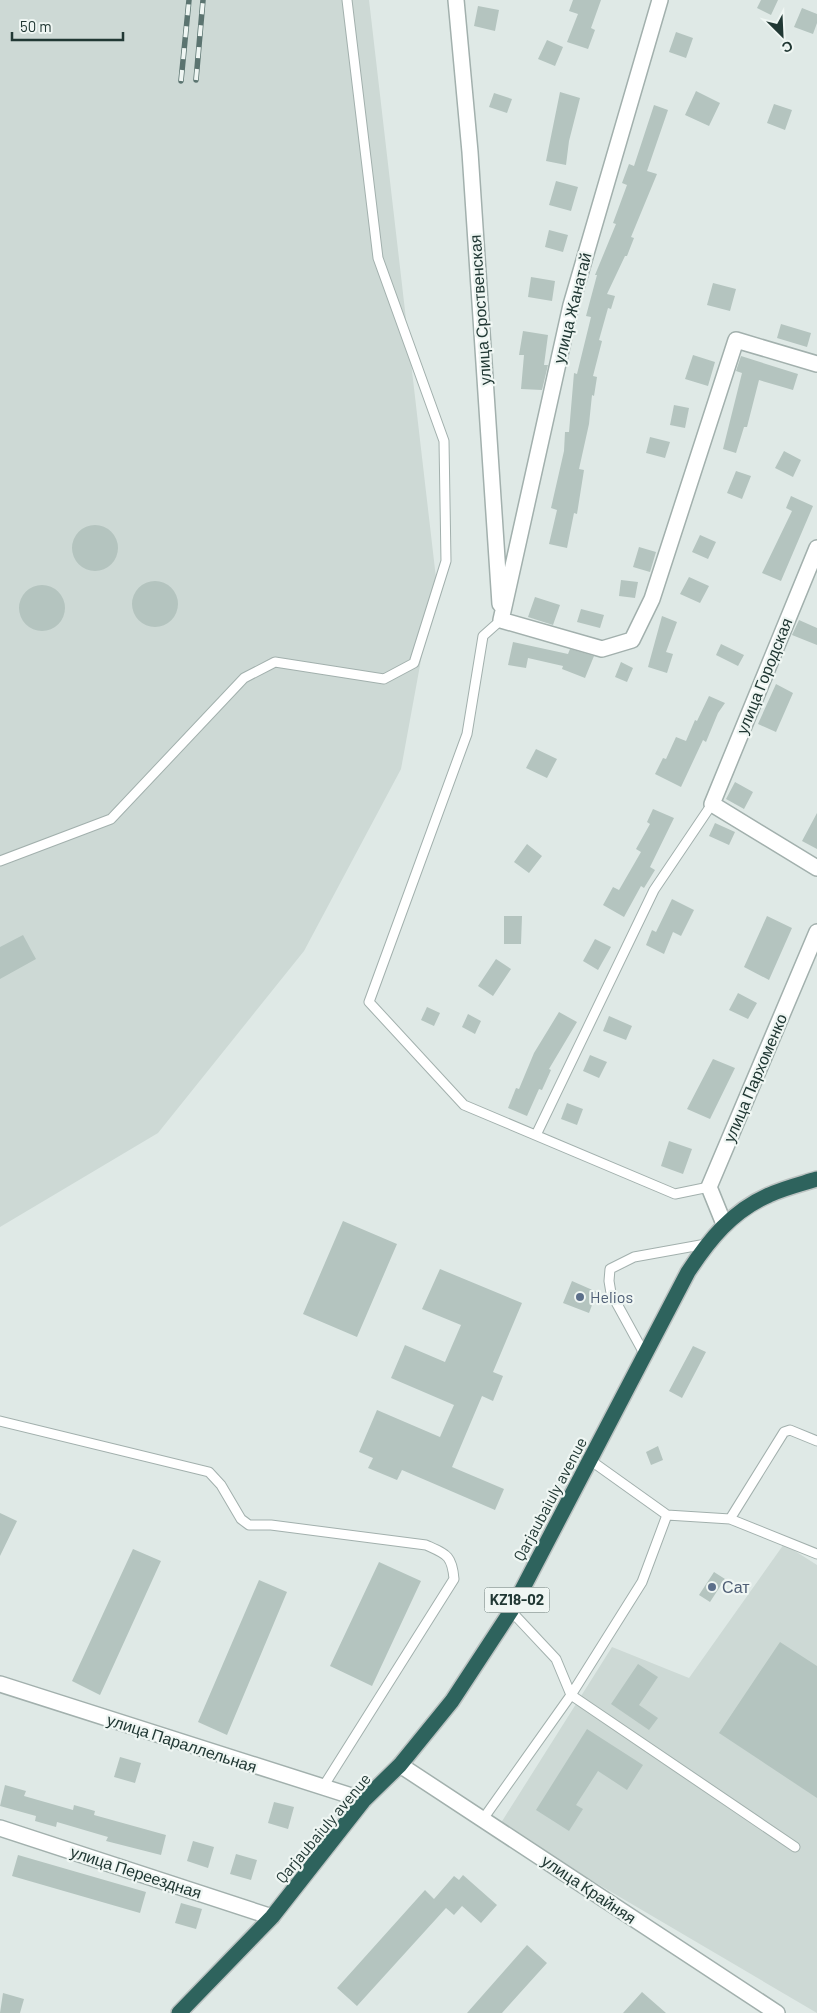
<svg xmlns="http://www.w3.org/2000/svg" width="817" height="2013" viewBox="0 0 817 2013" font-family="Barlow,sans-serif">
  <rect width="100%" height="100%" fill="#dfe9e6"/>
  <path fill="#cdd9d5" d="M0,0h369l67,578 -35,191 -97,182 -146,182 -158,94z
    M784,1544l33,21v448l-318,-187 113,-179 77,31z"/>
  <path fill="#b4c4bf" d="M573,0h28l-10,28 4,2 -7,19 -21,-7 11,-28 -9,-3z
    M761,0h17l-7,15 -14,-7z
    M478,6l21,4 -4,21 -21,-5z
    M802,8l15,6v9l-4,11 -19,-7z
    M676,32l17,6 -7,20 -17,-6z
    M547,40l16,7 -8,19 -17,-7z
    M696,91l24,12 -11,23 -24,-11z
    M560,92l20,6 -11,43 -3,24 -20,-4z
    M494,93l18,6 -5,14 -18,-6z
    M774,104l18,6 -7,20 -18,-7z
    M654,105l14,5 -21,61 10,3 -26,63 3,1 -7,18h-2l-18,38 8,2 -4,13 -3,-1 -9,32 3,1 -9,35 4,1 -3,19 -2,-1 -3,29 -10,45 5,1 -7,44 -3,-1 -7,35 -18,-4 8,-34 -6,-2 13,-57 1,-19h4l5,-59 3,1 14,-57 -5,-1 11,-41h-2l21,-51 -3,-1 14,-38 -5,-2 7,-19 5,2z
    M556,181l22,6 -7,24 -22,-6z
    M549,230l19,5 -5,17 -18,-5z
    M531,277l24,4 -3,20 -24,-4z
    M713,283l23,6 -6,22 -23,-6z
    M781,324l30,9 -4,14 -30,-9z
    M523,331l25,4 -4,30h4l-6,25 -21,-1 3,-34h-5z
    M693,355l22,7 -7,24 -23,-7z
    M741,356l57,18 -5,16 -34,-10 -12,47h-3l-8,26 -13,-4 19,-76 -6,-2z
    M674,405l15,3 -4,20 -15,-3z
    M650,437l20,5 -5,16 -19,-5z
    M784,451l17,9 -8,17 -18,-9z
    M736,471l15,5 -9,23 -15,-6z
    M791,496l22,10 -32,75 -19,-8 30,-62 -6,-3z
    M72 548a23 23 0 1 1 46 0a23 23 0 1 1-46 0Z
    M700,535l16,7 -8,17 -16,-7z
    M639,547l17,5 -6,20 -17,-5z
    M689,577l20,9 -9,17 -20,-9z
    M621,580l17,2 -3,16 -16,-2z
    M132 604a23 23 0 1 1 46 0a23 23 0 1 1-46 0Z
    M19 608a23 23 0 1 1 46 0a23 23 0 1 1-46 0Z
    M535,597l25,8 -7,20 -25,-8z
    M581,609l23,6 -4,13 -23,-6z
    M662,616l15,6 -11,30 7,2 -6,19 -19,-6z
    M799,620l18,8v17l-25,-10z
    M513,642l55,12 2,-5 24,7 -9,22 -23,-9 1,-3 -35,-8 -2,10 -18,-3z
    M721,644l23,11 -6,11 -22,-11z
    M621,662l12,6 -6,14 -12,-5z
    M776,684l17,9 -17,39 -18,-8z
    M709,696l16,7 -7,10 -12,29 -3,-2 -22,47 -26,-13 8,-16 3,1 10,-22 10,4 9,-21 2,1z
    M536,749l21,10 -10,19 -21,-10z
    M735,782l18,10 -9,17 -18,-10z
    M653,809l21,9 -24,49 5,3 -11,18 -3,-2 -17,31 -21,-12 10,-18 6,3 22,-38 -5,-3 14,-25 -3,-2z
    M817,813v36l-15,-8z
    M715,823l20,9 -6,13 -20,-9z
    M527,844l15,12 -13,17 -15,-11z
    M672,899l22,11 -13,26 -8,-4 -9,22 -18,-9 6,-15 4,2z
    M504,916h18l-1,28h-17z
    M767,916l25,12 -23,52 -25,-13z
    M23,935l13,24 -36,20v-32z
    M595,939l16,8 -13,23 -15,-9z
    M496,959l15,10 -18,27 -15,-10z
    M738,993l19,10 -9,16 -19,-9z
    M427,1007l13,6 -6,13 -13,-6z
    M559,1012l18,10 -28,47 2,1 -9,20 -3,-1 -12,27 -19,-8 8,-20 3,1 15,-36z
    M468,1014l13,7 -6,13 -13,-7z
    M609,1016l23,10 -6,14 -23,-9z
    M590,1055l17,7 -8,16 -16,-7z
    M713,1059l22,9 -25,51 -23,-10z
    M567,1103l16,6 -6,16 -16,-6z
    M669,1141l23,8 -9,25 -22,-8z
    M343,1221l54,23 -40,93 -54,-23z
    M440,1269l82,34 -29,69 10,4 -10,25 -11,-5 -30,71 52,22 -9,21 -93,-40 -5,10 -29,-12 5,-10 -14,-6 18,-42 63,27 14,-32 -63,-27 14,-33 40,17 16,-37 -39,-16z
    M572,1281l25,11 -8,21 -26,-10z
    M693,1346l13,6 -24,46 -13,-7z
    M658,1446l5,14 -12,5 -5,-13z
    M0,1513l17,8 -17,35z
    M133,1549l28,12 -61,134 -28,-14z
    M379,1562l42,19 -49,105 -42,-20z
    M714,1572l11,7 -15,23 -11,-7z
    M259,1580l28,12 -60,143 -29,-13z
    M780,1642l37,24v132l-98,-65z
    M638,1664l20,13 -19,28 19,13 -9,12 -38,-26z
    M587,1729l56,36 -16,25 -29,-19 -22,34 7,4 -14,22 -33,-21z
    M120,1757l21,6 -6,20 -21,-6z
    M5,1785l21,6 -2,5 49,14 1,-5 21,6 -1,4 72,20 -5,20 -55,-14 2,-4 -51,-15 -1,5 -21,-6 1,-5 -36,-10z
    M274,1802l20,5 -6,22 -20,-6z
    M193,1841l21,6 -6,21 -21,-7z
    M236,1854l21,6 -6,20 -21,-6z
    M18,1855l128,37 -6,21 -128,-37z
    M463,1875l34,30 -16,18 -19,-17 -8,9 -8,-7 -89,98 -20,-18 88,-98 9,9 20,-23 5,4z
    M181,1903l21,6 -6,20 -21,-6z
    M527,1945l20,18 -45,50h-35z
    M642,1992l24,21h-43z
    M3,1993l21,6 -4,14h-20z"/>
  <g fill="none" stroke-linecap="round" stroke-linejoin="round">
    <defs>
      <path id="lane" d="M501,620l-18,16 -16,98 -98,268 95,103 211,89 34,-7
        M0,861l111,-42 133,-141 31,-16 109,17 30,-16 32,-102 -2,-120 -66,-183 -31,-258
        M536,1135l118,-245 58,-86
        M645,1355l-34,-62 -2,-12 1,-12 24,-12 72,-13
        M0,1421l209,51 12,13 20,34 8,6h22l155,20c20,9 26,10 28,34l-131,208
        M590,1460l77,55 63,4 87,35
        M730,1519l54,-87 6,-2 27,11
        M511,1611l45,48 15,36 224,152
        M483,1819l88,-124 71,-113 25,-67"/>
      <path id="street" d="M456,0l14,152 30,452
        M817,548l-105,256 105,64
        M501,620l70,-315 89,-305
        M501,620l101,29 30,-9 20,-41 84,-259 81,24
        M724,1224l-15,-37 108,-255
        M0,1684l364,116
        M400,1765l377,248
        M0,1828l272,89"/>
      <path id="highway" d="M179,2013l93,-96 92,-117 36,-35 52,-64 59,-90 177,-339c21,-32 44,-61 81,-77 15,-7 32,-11 48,-16"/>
    </defs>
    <use href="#lane" stroke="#a2b0ad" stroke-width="11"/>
    <use href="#street" stroke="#a2b0ad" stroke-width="18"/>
    <use href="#highway" stroke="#bcc3c2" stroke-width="18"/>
    <use href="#lane" stroke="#fff" stroke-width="9"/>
    <use href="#street" stroke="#fff" stroke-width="15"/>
    <use href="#highway" stroke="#2e635d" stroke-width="15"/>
    <defs>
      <path id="rail" d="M196,80l7,-80
        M181,81l8,-81"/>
    </defs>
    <use href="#rail" stroke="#5b7470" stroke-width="5.5"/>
    <use href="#rail" stroke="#eff6f3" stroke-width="4" stroke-dasharray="11" stroke-linecap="butt"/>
  </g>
  <g fill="#5c6f8a" stroke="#eff6f3" stroke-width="2">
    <circle cx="580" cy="1297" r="5"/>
    <circle cx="712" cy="1587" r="5"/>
  </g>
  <g text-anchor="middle" stroke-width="4.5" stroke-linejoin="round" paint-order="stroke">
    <rect fill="#eff6f3" stroke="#5f716d" stroke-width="1" x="484.5" y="1587.5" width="65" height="25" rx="4"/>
    <g font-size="15" font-weight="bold" fill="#213834">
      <text x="517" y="1605">KZ18-02</text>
    </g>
    <g font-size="16" fill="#213834" stroke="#eff6f3">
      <text transform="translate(572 308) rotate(-76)" y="6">улица Жанатай</text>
      <text transform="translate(480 310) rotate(-94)" y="6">улица Сроственская</text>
      <text transform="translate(764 676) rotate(-68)" y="6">улица Городская</text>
      <text transform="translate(755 1078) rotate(-67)" y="6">улица Пархоменко</text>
      <text transform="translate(550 1499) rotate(-62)" y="6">Qarjaubaiuly avenue</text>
      <text transform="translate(182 1743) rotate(18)" y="6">улица Параллельная</text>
      <text transform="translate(323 1828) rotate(-50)" y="6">Qarjaubaiuly avenue</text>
      <text transform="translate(136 1872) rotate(18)" y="6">улица Переездная</text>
      <text transform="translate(589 1889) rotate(34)" y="6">улица Крайняя</text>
    </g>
    <g font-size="16" fill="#4e5e75" stroke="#eff6f3" text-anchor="start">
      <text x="590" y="1303">Helios</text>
      <text x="722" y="1593">Сат</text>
    </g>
  </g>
  <g transform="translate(782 35) rotate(156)" stroke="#eff6f3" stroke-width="4" paint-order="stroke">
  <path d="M0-4L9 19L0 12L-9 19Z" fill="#213834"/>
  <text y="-8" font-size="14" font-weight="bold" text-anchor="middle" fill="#213834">С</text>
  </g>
  <path d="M12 32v8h111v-8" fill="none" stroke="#213834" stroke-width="2.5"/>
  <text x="20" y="32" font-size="15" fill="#213834" stroke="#eff6f3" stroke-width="4" paint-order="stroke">50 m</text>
</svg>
